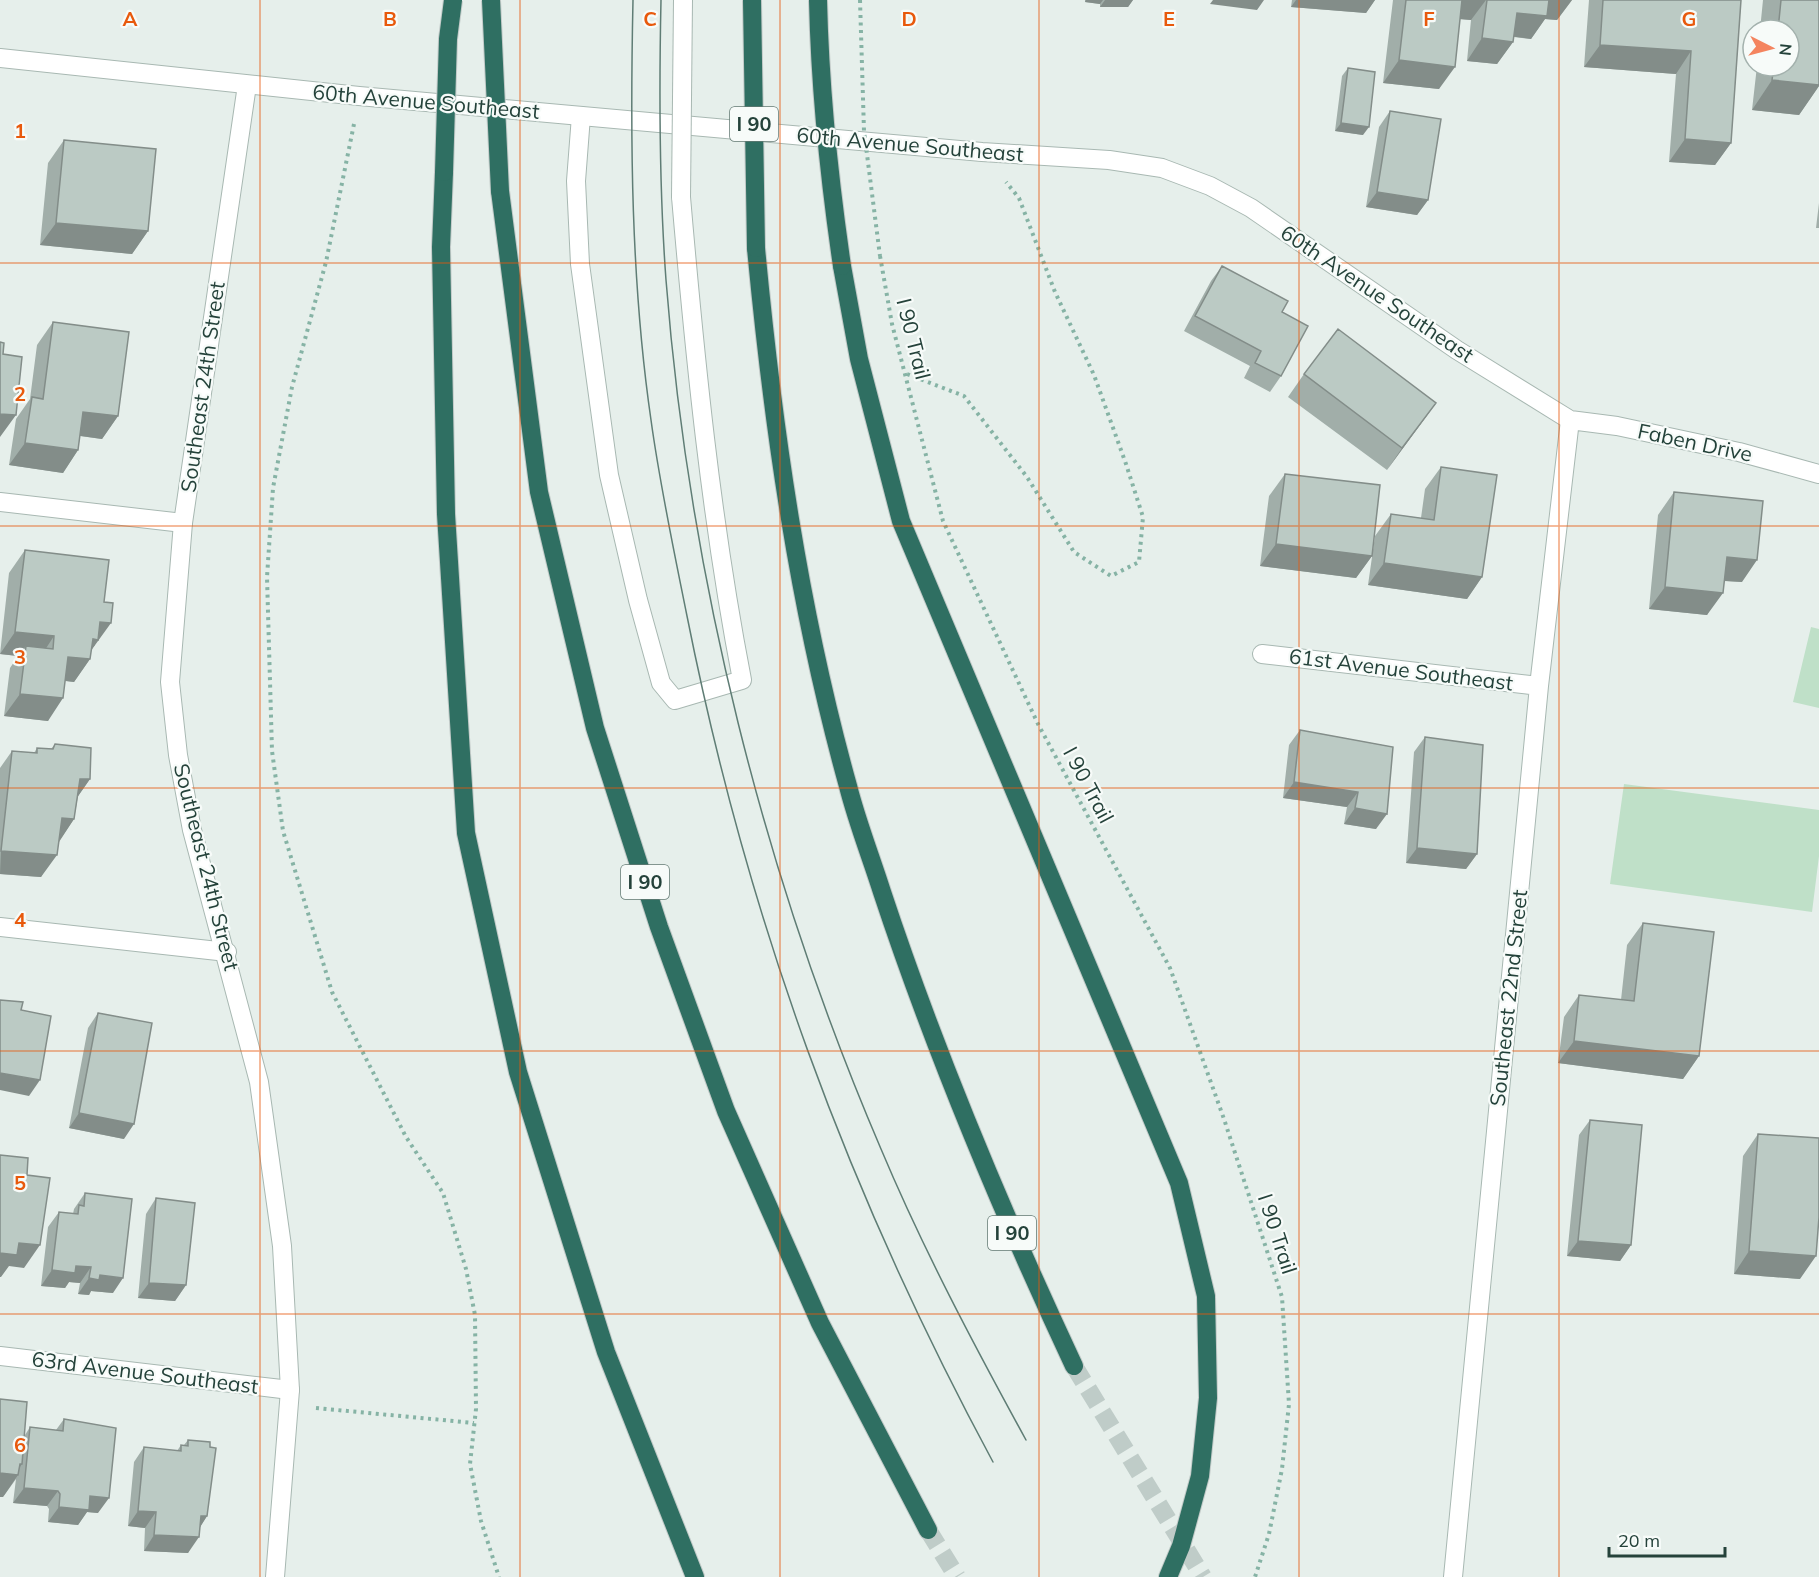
<svg xmlns="http://www.w3.org/2000/svg" width="1819" height="1577" viewBox="0 0 1819 1577" font-family="Mulish,sans-serif">
  <rect width="100%" height="100%" fill="#e6efeb"/>
  <path fill="#bfe0c8" d="M1811,627l8,2v79l-26,-6z
    M1624,784l195,26v46l-7,56 -202,-28z"/>
  <g fill="none" stroke-linecap="round" stroke-linejoin="round">
    <path stroke="#bfccc8" stroke-width="18" stroke-dasharray="18 9" stroke-linecap="butt" d="M1074,1366l129,211
      M928,1530l29,47"/>
    <defs>
      <path id="service" d="M581,116l-5,65 4,83 29,211 29,125 23,83 14,17 67,-20c-31,-160 -47,-321 -61,-483"/>
      <path id="minor" d="M0,58l359,38 623,56 127,8 53,8 48,18 41,22 206,142 113,70 47,6 122,26 80,22
        M0,502l183,21
        M1262,654l277,32
        M0,927l227,25
        M0,1356l290,34
        M1453,1577l86,-891 31,-266"/>
      <path id="tertiary" d="M247,85l-64,438 -13,159 8,73 14,75 67,252 23,164 8,144 -15,187"/>
      <path id="motorway" d="M444,172l-3,75 5,267 20,319 52,239 88,280 89,225
        M500,191l39,301 56,236 64,199 67,184 94,212 108,207
        M756,248c17,181 43,362 92,538 9,36 23,71 34,106 54,163 120,320 192,474
        M842,266l17,93 42,162 278,662 27,113 2,102 -8,78 -19,70 -13,31"/>
    </defs>
    <use href="#service" stroke="#a8b8b2" stroke-width="20"/>
    <use href="#minor" stroke="#a8b8b2" stroke-width="20"/>
    <use href="#tertiary" stroke="#a8b8b2" stroke-width="20"/>
    <use href="#motorway" stroke="#c2cac8" stroke-width="20"/>
    <path stroke="#86b3a5" stroke-width="4" stroke-dasharray="3 4.5" stroke-linecap="butt" d="M354,124l-28,138 -34,125 -19,101 -6,89 5,174 11,80 49,161 74,145 37,56 23,76 9,46 1,94 -6,55 11,57 18,56
      M880,256l12,68 51,197 95,203 132,244 54,151 58,178 7,107 -7,65 -13,65 -14,43
      M907,374l57,22 63,81 47,75 37,24 28,-14 4,-45 -17,-53 -32,-89 -39,-83 -36,-94 -13,-16
      M316,1408l158,15"/>
    <use href="#service" stroke="#fff" stroke-width="18"/>
    <use href="#minor" stroke="#fff" stroke-width="18"/>
    <use href="#tertiary" stroke="#fff" stroke-width="18"/>
    <use href="#motorway" stroke="#2f6f62" stroke-width="18"/>
    <path stroke="#5f7d75" stroke-width="1.5" d="M633,0c-3,140 -2,282 18,420 9,66 23,131 36,196 60,302 160,575 306,846
      M661,0c-2,93 -2,186 5,280 23,297 98,596 215,869 42,100 93,196 145,291"/>
    <defs>
      <path id="service-bridge" d="M681,197l2,-197"/>
      <path id="motorway-bridge" d="M491,0l9,191
        M752,0l4,248
        M818,0c2,90 11,177 24,266
        M444,172l4,-133 5,-39"/>
    </defs>
    <use href="#service-bridge" stroke="#a8b8b2" stroke-width="20" stroke-linecap="butt"/>
    <use href="#motorway-bridge" stroke="#c2cac8" stroke-width="20" stroke-linecap="butt"/>
    <path stroke="#86b3a5" stroke-width="4" stroke-dasharray="3 4.5" stroke-linecap="butt" d="M860,0l4,131 16,125"/>
    <use href="#service-bridge" stroke="#fff" stroke-width="18"/>
    <use href="#motorway-bridge" stroke="#2f6f62" stroke-width="18"/>
  </g>
  <path fill="#a1aea9" d="M1085,0h48l-5,7h-28v-3l-15,-2z
    M1292,0h83l-9,13 -75,-6z
    M1393,0h179l-15,20 -12,-1 -14,20 -17,-2 -1,5 -16,22 -30,-3 4,-41 -11,-1 -21,70 -56,-6z
    M1589,0h152l-10,143 -16,22 -46,-3 7,-88 -92,-7z
    M1763,0h56v86l-20,29 -47,-5 5,-44h32v-36h-29z
    M1348,68l15,67 -28,-4 7,-55z
    M1390,111l38,89 -11,15 -51,-8 13,-80z
    M64,140l84,91 -16,23 -92,-9 8,-82z
    M1819,203v25h-3z
    M1222,266l59,110 -11,16 -26,-14 6,-12 -66,-35 27,-50z
    M53,322l65,94 -16,23 -22,-3 -2,14 -15,23 -54,-8 7,-46 14,-20 7,-54z
    M1304,374l132,29 -49,67 -99,-73z
    M1441,467l41,110 -15,22 -99,-14 7,-49 16,-22 30,4 4,-29z
    M1285,474l87,82 -16,22 -96,-12 9,-70z
    M1674,492l68,90 -18,-1 -17,34 -58,-6 9,-94z
    M25,550l70,96h-1l-3,4 -1,9 -16,23 -9,-1 -17,40 -44,-5 6,-48 8,-12 -18,-2 9,-81z
    M1300,730l93,17 -17,82 -32,-5 3,-17 -64,-9 6,-53z
    M1425,737l52,117 -11,15 -60,-6 8,-111z
    M55,744l35,35 -12,17 -4,23 -15,22 -18,36 -41,-3v-106l12,-17 22,2 3,-5 14,1z
    M1643,923l56,133 -16,23 -125,-16 6,-46 15,-22 42,5 6,-55z
    M98,1013l26,126 -55,-11 19,-100z
    M1590,1120l41,125 -11,16 -53,-5 12,-121z
    M1758,1134l42,145 -66,-5 9,-118z
    M85,1193l28,100 -22,-2 -2,4 -11,-1 2,-11 -11,-1 -4,6 -24,-2 7,-59 11,-15 14,2 1,-5z
    M156,1198l30,87 -11,16 -37,-3 8,-84z
    M64,1419l34,94 -11,-1 -9,13 -30,-3 1,-13 -2,-3 -34,-3 3,-24 -13,18 22,-62 5,-8 26,3z
    M188,1440l19,76 -7,11 -12,26 -44,-2 1,-23 -17,-2 6,-64 10,-15 33,4 4,-6h3z"/>
  <path fill="#838d89" d="M1086,0h17l-3,4 -15,-2z
    M1105,0h28l-5,7h-28z
    M1213,0h51l-7,10 -47,-6z
    M1296,0h79l-9,13 -75,-6z
    M1460,0h26l-15,20 -24,-2z
    M1547,0h25l-15,20 -12,-1 -14,20 -30,-4 16,-22z
    M1482,38l31,4 -16,22 -30,-3z
    M1600,45l91,6 -15,23 -92,-7z
    M1399,60l56,7 -16,22 -56,-6z
    M1772,80l47,5v1l-20,29 -47,-5z
    M1341,123l28,4 -6,8 -28,-4z
    M1685,139l46,4 -16,22 -46,-3z
    M1377,192l51,8 -11,15 -51,-8z
    M56,223l92,8 -16,23 -92,-9z
    M1436,403l-16,22 -33,45 15,-22z
    M83,412l35,4 -16,23 -35,-5z
    M0,414l16,1 -16,22z
    M25,443l53,7 -15,23 -54,-8z
    M1276,544l96,12 -16,22 -96,-12z
    M1727,557l30,3 -15,22 -31,-2z
    M1384,563l98,14 -15,22 -99,-14z
    M1665,587l58,6 -16,22 -58,-6z
    M100,622l11,1 -26,36h5l-16,23 -22,-3 16,-22z
    M15,632l39,4 -15,23 -13,-13 -8,10 -18,-2z
    M20,694l43,4 -15,23 -44,-5z
    M80,779h10l-16,23z
    M1294,782l64,10 -11,15 -64,-9z
    M1355,808l32,6 -11,15 -32,-5z
    M62,818l12,1 -15,23z
    M1417,848l60,6 -11,15 -60,-6z
    M1,851l56,4 -16,22 -41,-3z
    M1574,1041l125,15 -16,23 -125,-16z
    M0,1073l40,7 -11,16 -29,-6z
    M79,1113l55,11 -10,15 -55,-11z
    M1578,1241l53,4 -11,16 -53,-5z
    M19,1243l21,2 -16,23 -15,-2 -8,11h-1v-24z
    M1749,1251l67,5 -16,23 -66,-5z
    M76,1266l15,1 -11,16 -11,-1 -4,6 -24,-2 11,-16z
    M100,1275l23,3 -10,15 -22,-2 -2,4 -11,-1 11,-16z
    M149,1283l37,2 -11,16 -37,-3z
    M20,1464h2l-7,10 3,1 -15,22h-3v-24z
    M24,1488l34,3 -11,15 -34,-3z
    M90,1496l19,2 -11,15 -11,-1 -9,13 -30,-3 11,-15z
    M138,1511l18,1 -11,16 -17,-2z
    M201,1516h6l-10,16z
    M154,1535l45,2 -11,16 -44,-2z"/>
  <path fill="#bbcac4" stroke="#838d89" stroke-width="1.5" d="M1406,0h56l-7,67 -56,-7z
    M1487,0h62l-2,16 -30,-3 -4,29 -31,-4z
    M1603,0h138l-10,143 -46,-4 6,-88 -91,-6z
    M1781,0h38v85l-47,-5 2,-14h15v-36h-11z
    M1348,68l27,4 -6,55 -28,-4z
    M1390,111l51,8 -13,81 -51,-8z
    M64,140l92,9 -8,82 -92,-8z
    M1222,266l66,35 -6,11 26,14 -27,50 -26,-13 6,-12 -66,-35z
    M53,322l76,10 -11,84 -35,-4 -5,38 -53,-7 7,-46 11,2z
    M1338,329l98,74 -34,45 -98,-74z
    M0,342l4,1 -1,11 19,3 -6,58 -16,-1z
    M1441,467l56,8 -15,102 -98,-14 7,-49 43,6z
    M1285,474l95,11 -8,71 -96,-12z
    M1674,492l89,9 -6,59 -30,-3 -4,36 -58,-6z
    M25,550l84,10 -5,42 9,1 -2,20 -11,-1 -2,18 -5,-1 -3,20 -22,-2 -5,41 -43,-4 6,-48 27,3 1,-13 -39,-4z
    M1300,730l93,17 -6,67 -32,-6 3,-16 -64,-10z
    M1425,737l58,8 -6,109 -60,-6z
    M55,744l36,4 -1,31h-10l-6,40 -12,-1 -5,37 -56,-4 11,-100 25,2v-5l16,1z
    M1643,923l71,9 -15,124 -125,-15 5,-46 55,6z
    M0,1000l23,2 -2,8 30,6 -11,64 -40,-7z
    M98,1013l54,10 -18,101 -55,-11z
    M1590,1120l52,5 -11,120 -53,-4z
    M1758,1134l61,4v79l-3,39 -67,-5z
    M0,1155l28,3 -1,17 23,3 -10,67 -21,-2 -2,12 -17,-2z
    M85,1193l47,6 -9,79 -23,-3 -1,5 -10,-2 2,-11 -15,-1 -1,7 -23,-3 7,-58 19,2 1,-9 5,1z
    M156,1198l39,5 -9,82 -37,-2z
    M0,1399l27,3 -5,62h-2l-2,11 -18,-2z
    M64,1419l52,9 -7,70 -19,-2 -1,14 -30,-3 1,-13 -2,-3 -34,-3 6,-61 33,4z
    M188,1440l22,2v5l6,1 -9,68h-6l-2,21 -45,-2 2,-23 -18,-1 6,-64 37,4v-6l7,1z"/>
  <path fill="none" stroke="#e8590c" stroke-width="1.5" stroke-opacity="0.55" d="M260,0v1577M520,0v1577M780,0v1577M1039,0v1577M1299,0v1577M1559,0v1577M0,263h1819M0,526h1819M0,788h1819M0,1051h1819M0,1314h1819"/>
  <g text-anchor="middle" stroke-width="4.5" stroke-linejoin="round" paint-order="stroke">
    <g fill="#f7fbf9" stroke="#637a73" stroke-width="1.5">
      <rect x="730" y="107" width="48" height="34" rx="4.5"/>
      <rect x="621" y="865" width="48" height="34" rx="4.5"/>
      <rect x="988" y="1216" width="48" height="34" rx="4.5"/>
    </g>
    <g font-size="20" font-weight="bold" fill="#24423a">
      <text x="754" y="131">I 90</text>
      <text x="645" y="889">I 90</text>
      <text x="1012" y="1240">I 90</text>
    </g>
    <g font-size="21" fill="#24423a" stroke="#f7fbf9">
      <text transform="translate(426 102) rotate(5)" y="7">60th Avenue Southeast</text>
      <text transform="translate(910 145) rotate(5)" y="7">60th Avenue Southeast</text>
      <text transform="translate(1377 294) rotate(34)" y="7">60th Avenue Southeast</text>
      <text transform="translate(913 339) rotate(76)" y="7">I 90 Trail</text>
      <text transform="translate(203 387) rotate(-82)" y="7">Southeast 24th Street</text>
      <text transform="translate(1695 443) rotate(12)" y="7">Faben Drive</text>
      <text transform="translate(1401 670) rotate(7)" y="7">61st Avenue Southeast</text>
      <text transform="translate(1088 785) rotate(62)" y="7">I 90 Trail</text>
      <text transform="translate(206 867) rotate(76)" y="7">Southeast 24th Street</text>
      <text transform="translate(1509 998) rotate(-84)" y="7">Southeast 22nd Street</text>
      <text transform="translate(1277 1234) rotate(72)" y="7">I 90 Trail</text>
      <text transform="translate(145 1373) rotate(7)" y="7">63rd Avenue Southeast</text>
    </g>
  </g>
  <g font-size="20" text-anchor="middle" font-weight="bold" fill="#e8590c" stroke="#f7fbf9" stroke-width="4.5" stroke-linejoin="round" paint-order="stroke">
    <text x="130" y="26">A</text>
    <text x="390" y="26">B</text>
    <text x="650" y="26">C</text>
    <text x="909" y="26">D</text>
    <text x="1169" y="26">E</text>
    <text x="1429" y="26">F</text>
    <text x="1689" y="26">G</text>
    <text x="20" y="138">1</text>
    <text x="20" y="401">2</text>
    <text x="20" y="664">3</text>
    <text x="20" y="927">4</text>
    <text x="20" y="1190">5</text>
    <text x="20" y="1452">6</text>
  </g>
  <g transform="translate(1771 48) rotate(96)"><circle r="28" fill="#f7fbf9" stroke="#a3b1ad" stroke-width="1.5"/>
  <path d="M0-4.5L10 22L0 15L-10 22Z" fill="#f4845f"/>
  <text y="-9" font-size="16" font-weight="bold" text-anchor="middle" fill="#24423a">N</text>
  </g>
  <path d="M1609 1547v9h116v-9" fill="none" stroke="#24423a" stroke-width="3"/>
  <text x="1618" y="1547" font-size="18" fill="#24423a" stroke="#f7fbf9" stroke-width="4.5" paint-order="stroke">20 m</text>
</svg>
